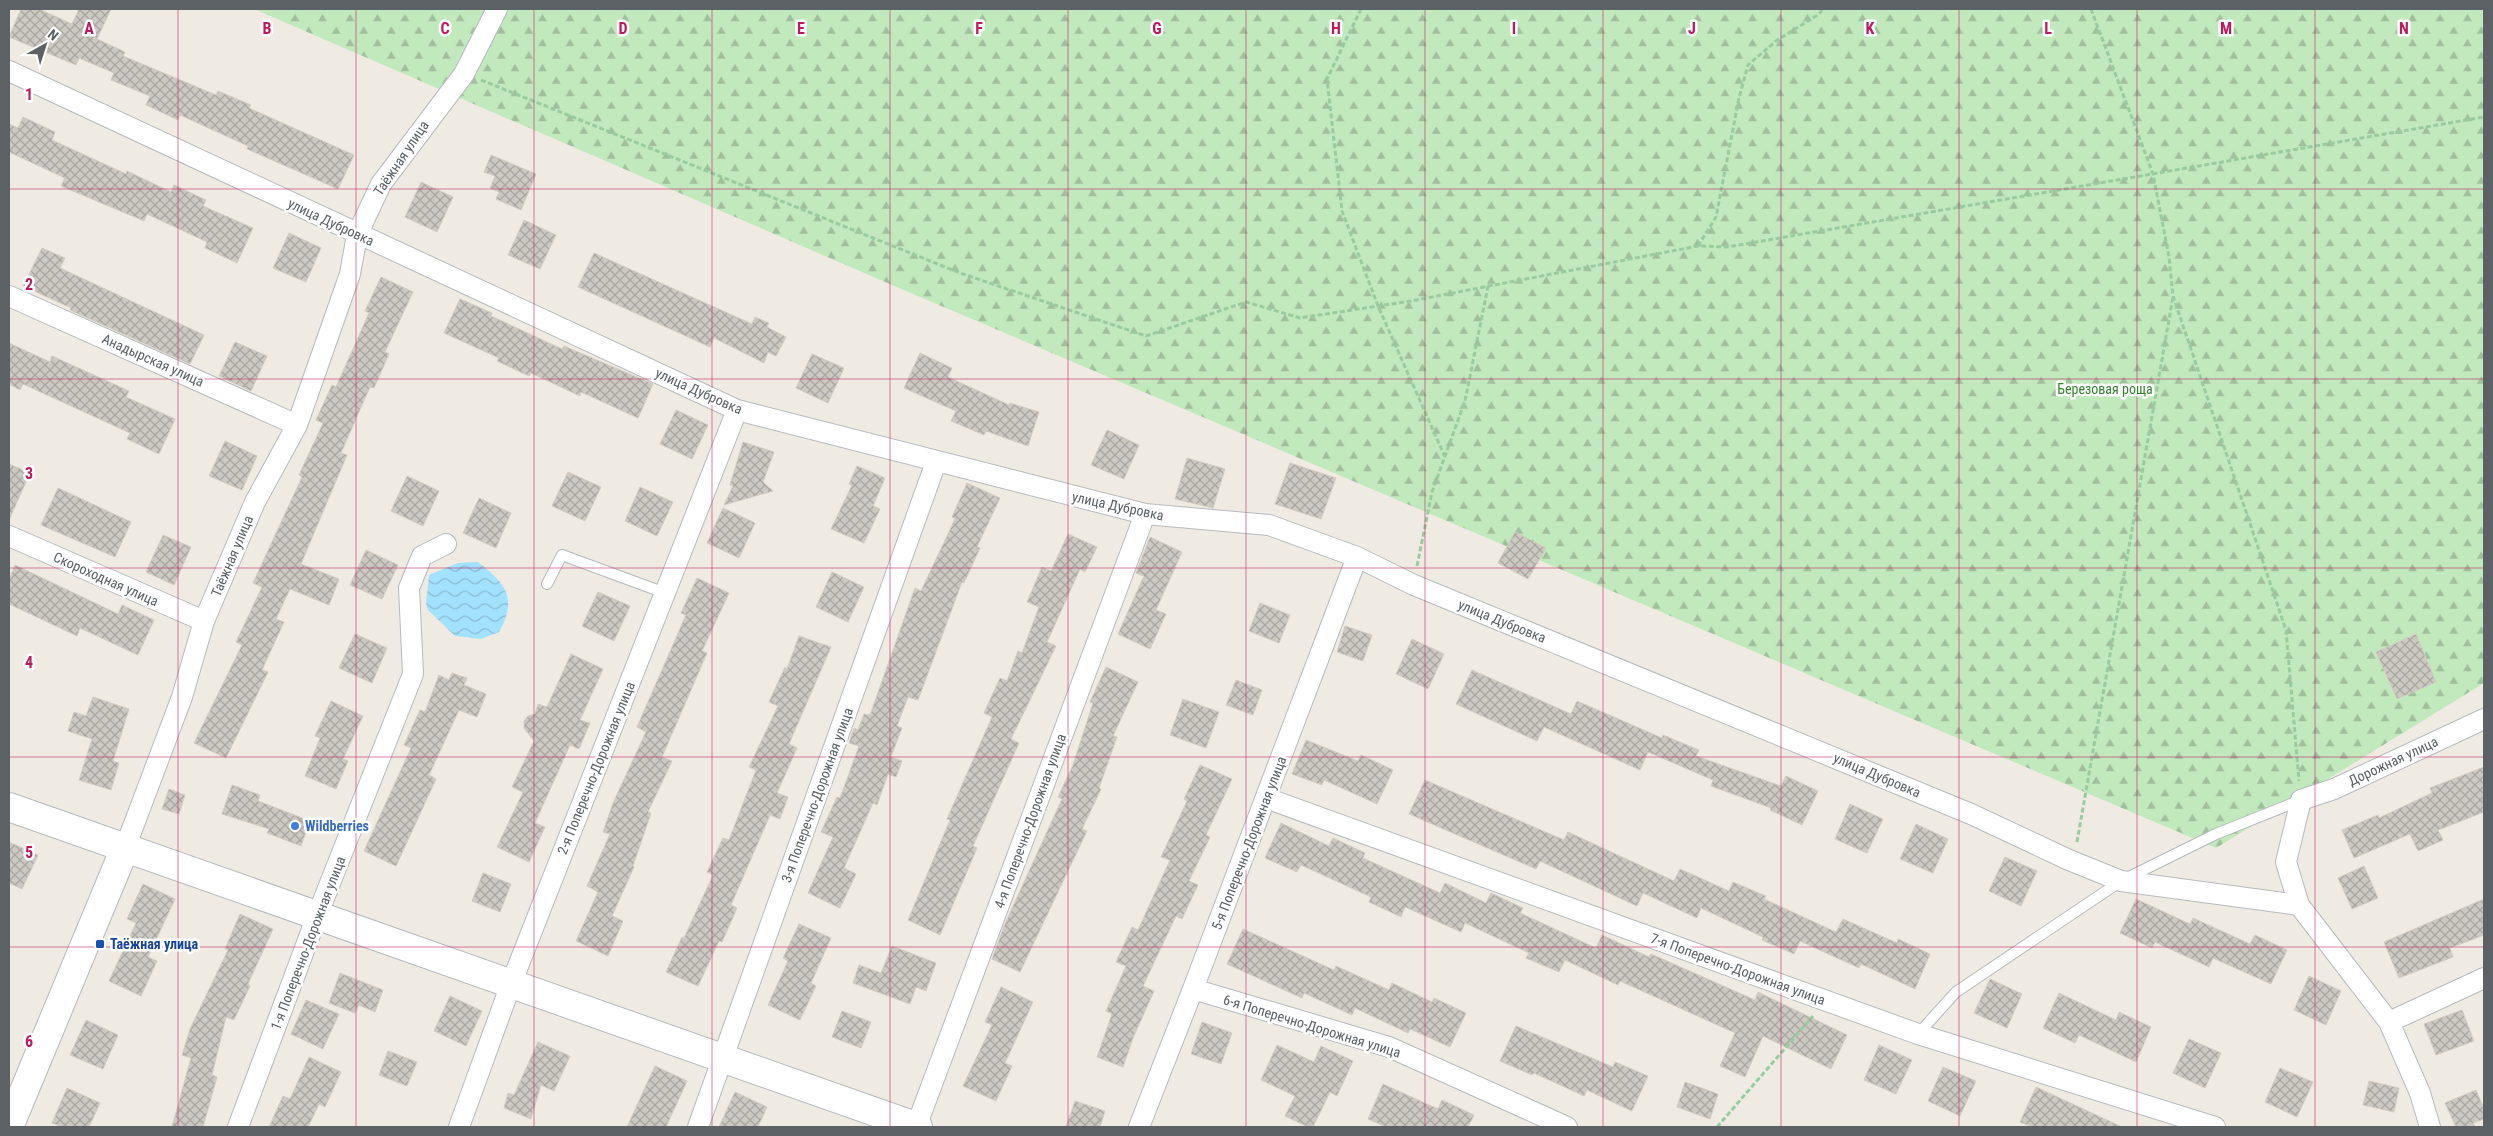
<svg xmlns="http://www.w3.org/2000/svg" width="2493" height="1136" viewBox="0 0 2493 1136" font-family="'Roboto Condensed',sans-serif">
  <defs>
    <pattern id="forest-firs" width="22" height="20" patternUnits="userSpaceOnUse" patternTransform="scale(1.25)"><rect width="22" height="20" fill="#c2e8bd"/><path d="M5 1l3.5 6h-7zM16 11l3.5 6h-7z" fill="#a1bf9d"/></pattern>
    <pattern id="water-waves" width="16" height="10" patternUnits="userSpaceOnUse" patternTransform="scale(1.25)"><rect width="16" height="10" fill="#a3e2ff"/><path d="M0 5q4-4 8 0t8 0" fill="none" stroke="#88bbd2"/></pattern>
    <pattern id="building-cross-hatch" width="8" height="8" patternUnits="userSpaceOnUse" patternTransform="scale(1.25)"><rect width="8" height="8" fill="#ccc8c2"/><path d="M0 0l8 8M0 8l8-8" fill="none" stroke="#a9a6a1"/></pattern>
  </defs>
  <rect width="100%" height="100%" fill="#efebe3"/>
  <path fill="url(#forest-firs)" d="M254,9h2230v674l-268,165 -1310,-557z"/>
  <path fill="url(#water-waves)" d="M478,562c28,22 40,36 21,70l-18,7 -26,-3 -27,-26 -2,-7 3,-28 29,-12z"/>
  <path fill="url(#building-cross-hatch)" stroke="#d4ccc1" d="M21,9h18l33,15 7,-15h32l-14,30 28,13 -2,4 93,39 2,-4 33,14 -2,3 105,47 -16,34 -91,-40 1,-3 -68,-31 -2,5 -32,-15 4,-9 -39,-16 3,-7 -35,-15 -3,7 -67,-28z
    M23,117l32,15 -3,8 74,34 1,-3 44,21 3,-7 32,15 -3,6 50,22 -16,35 -32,-15 2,-6 -60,-28 -3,7 -83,-35 4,-8 -56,-26v-28l9,4z
    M491,155l45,19 -15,36 -25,-11 3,-7 -9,-4 5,-12 -11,-4z
    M421,182l32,15 -16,35 -32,-15z
    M524,220l32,15 -16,34 -32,-14z
    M289,233l32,15 -15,34 -33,-14z
    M42,248l23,10 -5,10 144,67 -14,29 -120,-54 1,-2 -48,-22z
    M594,253l158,71 3,-7 14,6 -2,4 19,10 -10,19 -8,-4 -4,11 -50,-25 -4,9 -132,-60z
    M381,277l32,15 -28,60 4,2 -15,34 -4,-1 -29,66 6,2 -46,109 38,15 -10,26 -39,-16 -14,30 8,3 -22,48 6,2 -42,86 -32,-15 48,-98 -6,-3 26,-55 -9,-4 49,-106 -3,-2 24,-52 -7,-3 16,-35 4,2 33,-74 -4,-2z
    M460,299l32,14 -1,3 71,33 2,-3 89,38 -15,34 -57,-26 -1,4 -49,-23 -2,3 -32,-15 2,-3 -55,-25z
    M235,342l32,14 -16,35 -32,-15z
    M9,343l41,19 2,-6 77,35 -3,6 49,22 -16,35 -32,-15 3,-6 -107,-49 -3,6 -11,-6z
    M920,353l32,15 -4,9 61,28 1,-2 29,9 -11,34 -42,-15 -2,4 -33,-14 5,-10 -52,-23z
    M812,354l32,14 -16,35 -32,-15z
    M676,410l32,15 -16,34 -32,-15z
    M1107,430l32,15 -15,34 -33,-14z
    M225,441l32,15 -15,34 -33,-14z
    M743,442l31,10 -11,30 10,9 -49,14 9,-19 -3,-1z
    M1187,458l38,11 -12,39 -38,-9z
    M1290,463l46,15 -15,41 -46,-15z
    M9,464l21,9 -21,47z
    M857,466l28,12 -12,28 7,3 -16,34 -33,-14 21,-44 -3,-1z
    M568,472l33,15 -16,34 -33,-15z
    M407,476l32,15 -16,35 -32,-15z
    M967,483l33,15 -23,49 3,1 -16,35 -2,-1 -44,118 -10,-3 -11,29 5,2 -11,29 11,4 -6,16 -8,-3 -11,31 -4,-2 -29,65 12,6 -16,34 -32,-15 25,-56 -12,-5 16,-35 3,1 19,-52 -10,-3 5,-15 4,2 6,-16 6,1 45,-127 6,3 34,-72 -3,-2z
    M640,487l33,15 -16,34 -32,-15z
    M58,488l73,34 -16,35 -74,-32z
    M479,498l32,15 -15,35 -33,-15z
    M723,508l32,15 -16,35 -32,-15z
    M1515,532l31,16 -18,31 -30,-16z
    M1068,534l29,13 -12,25 -5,-3 -33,73 9,4 -45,93 8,4 -46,103 4,2 -37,87 -32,-15 42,-100 -3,-1 45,-102 -8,-4 16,-35 7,3 11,-30 4,2 17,-46 -12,-5 15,-35 9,4z
    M163,535l28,12 -17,38 -28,-13z
    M1150,537l32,15 -26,58 10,4 -16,35 -32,-15 26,-58 -8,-3z
    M366,550l32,15 -16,34 -32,-14z
    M15,565l103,49 4,-9 32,15 -16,35 -58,-27 -3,8 -68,-32v-24z
    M832,572l32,15 -16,35 -32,-15z
    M697,578l32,15 -27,58 5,2 -45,104 10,4 -24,51 3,1 -18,53 1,1 -22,49 11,5 -15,35 -32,-15 22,-49 -11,-6 23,-52 -7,-2 10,-29 33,-71 -9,-5 49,-112 -5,-2z
    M598,592l32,14 -16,35 -32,-15z
    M1260,603l30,12 -11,28 -30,-12z
    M1345,626l27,9 -9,26 -26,-9z
    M355,634l32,14 -15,35 -33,-15z
    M2416,634l20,48 -39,17 -21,-47z
    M799,636l32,11 -42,97 8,4 -20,45 11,4 -8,22 -10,-4 -39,90 6,3 -15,34 -3,-1 -21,45 -32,-14 16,-35 2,1 29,-63 -6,-3 16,-34 6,2 27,-70 -7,-3 29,-61 -9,-4 16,-35 2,2z
    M1412,639l32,15 -16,35 -32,-15z
    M571,654l32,15 -23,51 10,3 -11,26 -9,-4 -35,78 10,4 -16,35 -32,-15 26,-55 -11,-5 22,-46 -10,-13v-7l4,-5 7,-2 3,-10 9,3z
    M1106,667l32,15 -25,54 4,1 -18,51 2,1 -19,40 5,2 -67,141 -28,-13 12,-33 58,-127 -4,-2 15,-32 20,-62 -3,-1z
    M1472,670l99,44 6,-13 85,37 1,-3 36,15 -3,6 85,30 5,-10 32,15 -16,34 -32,-15 1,-2 -60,-22 2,-6 -65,-28 -8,18 -96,-43 -7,14 -81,-37z
    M452,673l15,5 -3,7 22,9 -9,23 -18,-7 -30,65 7,4 -40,87 -32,-15 47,-103 -7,-3 16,-35 5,2 14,-37 10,5z
    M1236,680l26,10 -9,25 -27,-10z
    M93,697l36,12 -16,52 6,2 -8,27 -32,-10 13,-41 -24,-8 6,-19 12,4z
    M1183,699l36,13 -13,36 -36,-13z
    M331,701l32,15 -20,43 5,2 -12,28 -31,-13 15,-38 -5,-2z
    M1306,740l52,21 3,-6 32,15 -16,34 -53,-24 -2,5 -30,-11z
    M1200,765l32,14 -26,56 4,2 -21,44 9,4 -16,34 -6,-3 -33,70 11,5 -21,47 -10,29 -26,-10 15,-43 -6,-3 20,-45 -10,-4 16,-35 6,3 32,-70 -9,-3 26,-56 -3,-2z
    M2484,767v45l-46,18 5,10 -25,11 -8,-17 -56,24 -12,-28 36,-15 1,3 53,-25 -2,-5z
    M1425,780l139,60 4,-8 106,49 6,-12 49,22 4,-9 33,14 -2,3 72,33 7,-13 54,24 1,-4 32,15 -15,35 -54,-25 -2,4 -59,-27 -6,13 -32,-14 1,-3 -62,-29 -4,10 -54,-25 -6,13 -97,-45 -4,8 -127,-55z
    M232,785l28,10 -2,6 52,20 -9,25 -34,-13 2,-4 -47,-15z
    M169,789l16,6 -6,19 -17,-5z
    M1850,804l33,15 -16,34 -32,-14z
    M1281,823l48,23 4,-8 32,15 -2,5 77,35 5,-10 41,20 5,-10 32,15 -3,5 76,35 6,-13 47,22 2,-3 104,46 3,-8 89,43 -16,34 -68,-33 -18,41 -25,-11 15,-33 -115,-52 -2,4 -53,-25 -6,12 -33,-14 3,-5 -64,-30 -4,9 -56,-25 -4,10 -32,-15 2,-5 -70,-32 -4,7 -32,-14z
    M1916,824l32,15 -15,34 -33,-14z
    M9,842l29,13 -16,34 -13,-6z
    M2005,857l32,14 -16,35 -32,-15z
    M2364,866l14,32 -26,11 -14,-31z
    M483,873l28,11 -11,28 -28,-11z
    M143,884l32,15 -27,58 9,4 -16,35 -32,-15 27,-58 -9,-4z
    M2136,899l54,25 3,-6 57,26 5,-9 32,15 -16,34 -58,-26 -4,9 -54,-25 -3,6 -32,-15z
    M2484,899v36l-34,13 3,9 -54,21 -15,-36z
    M240,914l33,15 -25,55 2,2 -16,34 -8,-3 -14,58 5,2 -14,50h-31l19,-69 -9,-3 8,-26 38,-79 -3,-1z
    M799,924l32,14 -20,45 5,3 -16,34 -32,-15 20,-44 -5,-3z
    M1243,929l91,41 2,-4 53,24 3,-7 40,19 2,-4 32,15 -16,34 -40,-18 -2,4 -53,-25 -3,7 -48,-22 -2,5 -75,-34z
    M892,946l44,17 -10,28 -10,-4 -6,17 -57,-21 6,-18 22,8z
    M340,973l43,17 -8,22 -16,-7 -4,8 -26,-10z
    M2309,976l32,15 -15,34 -32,-15z
    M1990,979l32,15 -15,34 -33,-15z
    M1001,987l32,15 -28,61 7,3 -16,35 -33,-15 29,-61 -7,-3z
    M2059,993l57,27 3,-8 32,15 -15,35 -57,-27 -4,8 -32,-15z
    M450,996l32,15 -16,35 -32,-15z
    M306,1000l33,14 -16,35 -32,-15z
    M2462,1010l12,31 -38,14 -12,-31z
    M842,1011l29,11 -10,26 -29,-11z
    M86,1020l32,15 -15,34 -33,-14z
    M1202,1022l30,11 -11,31 -30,-10z
    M1516,1026l97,41 2,-5 33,14 -16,35 -45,-21 -3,6 -50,-23 -2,2 -32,-14z
    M2189,1039l32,14 -16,35 -32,-15z
    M538,1042l32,14 -16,35 -13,-6 -10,34 -27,-11 4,-15 6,2z
    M1277,1045l37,17 7,-16 32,15 -16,35 -7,-4 -17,35h-5l-23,-11 10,-20 -34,-16z
    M1879,1045l33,15 -16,34 -32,-14z
    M388,1051l29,11 -10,24 -28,-11z
    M309,1057l32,15 -16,35 -6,-3 -11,23h-39l14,-31 7,3z
    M655,1066l32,15 -21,46h-39z
    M1943,1067l33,14 -16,35 -32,-15z
    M2280,1068l33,14 -16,35 -32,-15z
    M2369,1081l30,7 -5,24 -31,-7z
    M1685,1082l33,12 -8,25 -33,-12z
    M1383,1084l55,25 4,-9 32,15 -6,12h-82l-18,-8z
    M2036,1087l86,40h-90l-12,-5z
    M67,1088l33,15 -11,24h-27l-10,-4z
    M2476,1090l8,19v10l-11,4 2,4h-19l-11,-24z
    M735,1092l32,15 -9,20h-39z
    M1075,1101l30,10 -5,16h-34z"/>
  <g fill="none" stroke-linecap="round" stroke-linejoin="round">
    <defs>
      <path id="lane" d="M547,584l15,-29 103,38
        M1918,1034l38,-42 165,-111 95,-47 85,-34"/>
      <path id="street" d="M9,71l728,339 408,104 124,11 88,32 57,28 557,229 98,46 52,21 178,24
        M9,296l288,129
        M9,536l195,85
        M1266,798l652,236 297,93
        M125,848l57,-151 22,-76 51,-119 42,-77 53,-151 7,-39 24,-51 83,-110 33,-65
        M1193,989l196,58 178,80
        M2389,1022l95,-44
        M238,1127l79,-211 96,-242 -4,-86 13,-32 24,-12
        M459,1127l52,-143 226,-574
        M698,1127l238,-665
        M916,1127l229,-613
        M1139,1127l54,-138 164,-432
        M2430,1127l-10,-34 -31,-71 -90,-117 -13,-43 15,-62 33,-11 150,-70"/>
      <path id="secondary" d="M9,807l909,320
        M9,1127l116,-279"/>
    </defs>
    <use href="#lane" stroke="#b6babe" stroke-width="12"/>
    <use href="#street" stroke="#b6babe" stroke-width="22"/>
    <use href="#secondary" stroke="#b5b9be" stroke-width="30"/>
    <path stroke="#98cca0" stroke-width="3" stroke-dasharray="5 2.5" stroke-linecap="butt" d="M1361,9l-34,70 15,132 36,95 67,151
      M2091,9l62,165 16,83 4,39 113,334 13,151
      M481,80l479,193 186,63 100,-34 54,16 111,-17 287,-55 29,1 757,-130
      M1698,246l18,-29 23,-119 9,-33 28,-24 43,-27 4,-5
      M1417,566l15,-74 33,-91 23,-115
      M2077,842l96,-545
      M1717,1127l96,-111"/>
    <use href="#lane" stroke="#fff" stroke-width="10"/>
    <use href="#street" stroke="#fff" stroke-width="20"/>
    <use href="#secondary" stroke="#fff" stroke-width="28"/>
  </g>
  <path fill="none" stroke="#c2185b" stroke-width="1" stroke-opacity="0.55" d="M178,9v1118M356,9v1118M534,9v1118M712,9v1118M890,9v1118M1068,9v1118M1246,9v1118M1425,9v1118M1603,9v1118M1781,9v1118M1959,9v1118M2137,9v1118M2315,9v1118M9,189h2475M9,379h2475M9,568h2475M9,757h2475M9,947h2475"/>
  <circle fill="#3f7fe0" stroke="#fff" stroke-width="2" cx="295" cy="826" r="5"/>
  <rect fill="#1a4fb4" stroke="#fff" stroke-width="2" x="95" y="939" width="10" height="10" rx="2.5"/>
  <g text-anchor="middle" stroke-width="5" stroke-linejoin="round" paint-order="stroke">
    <g font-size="14" fill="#5b6165" stroke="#fff">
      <text transform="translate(401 158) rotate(-56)" y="5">Таёжная улица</text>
      <text transform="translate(331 222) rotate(25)" y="5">улица Дубровка</text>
      <text transform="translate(153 360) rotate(24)" y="5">Анадырская улица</text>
      <text transform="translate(699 391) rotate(24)" y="5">улица Дубровка</text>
      <text transform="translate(1118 506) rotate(12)" y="5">улица Дубровка</text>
      <text transform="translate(232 556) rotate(-67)" y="5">Таёжная улица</text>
      <text transform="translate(106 579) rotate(24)" y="5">Скороходная улица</text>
      <text transform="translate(1502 621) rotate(22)" y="5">улица Дубровка</text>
      <text transform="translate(2393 761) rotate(-25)" y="5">Дорожная улица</text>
      <text transform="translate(596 768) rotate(-68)" y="5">2-я Поперечно-Дорожная улица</text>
      <text transform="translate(1877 775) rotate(23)" y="5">улица Дубровка</text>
      <text transform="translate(817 795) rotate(-70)" y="5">3-я Поперечно-Дорожная улица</text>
      <text transform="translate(1030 821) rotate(-70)" y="5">4-я Поперечно-Дорожная улица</text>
      <text transform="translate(1249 843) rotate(-69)" y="5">5-я Поперечно-Дорожная улица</text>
      <text transform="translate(308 943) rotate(-69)" y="5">1-я Поперечно-Дорожная улица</text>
      <text transform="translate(1738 969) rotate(20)" y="5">7-я Поперечно-Дорожная улица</text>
      <text transform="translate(1312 1026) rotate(17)" y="5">6-я Поперечно-Дорожная улица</text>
    </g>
    <g font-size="14" fill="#33822e" stroke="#fff">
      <text x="2105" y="394">Березовая роща</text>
    </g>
    <g font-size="14" font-weight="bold" fill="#366cbe" stroke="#fff" text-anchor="start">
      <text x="305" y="831">Wildberries</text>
    </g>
    <g font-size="14" font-weight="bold" fill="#164399" stroke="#fff" text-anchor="start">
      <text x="110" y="949">Таёжная улица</text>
    </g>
  </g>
  <g font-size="16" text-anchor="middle" font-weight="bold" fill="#c2185b" stroke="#fff" stroke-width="5" stroke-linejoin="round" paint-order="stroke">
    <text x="89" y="34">A</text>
    <text x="267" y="34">B</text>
    <text x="445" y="34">C</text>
    <text x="623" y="34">D</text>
    <text x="801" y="34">E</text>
    <text x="979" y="34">F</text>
    <text x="1157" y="34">G</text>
    <text x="1336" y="34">H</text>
    <text x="1514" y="34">I</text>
    <text x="1692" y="34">J</text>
    <text x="1870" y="34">K</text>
    <text x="2048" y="34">L</text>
    <text x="2226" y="34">M</text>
    <text x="2404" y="34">N</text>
    <text x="29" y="100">1</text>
    <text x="29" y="290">2</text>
    <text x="29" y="479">3</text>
    <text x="29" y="668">4</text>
    <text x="29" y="858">5</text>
    <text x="29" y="1047">6</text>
  </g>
  <rect width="2493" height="1136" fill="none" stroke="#5b6165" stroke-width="20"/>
  <g transform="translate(45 45) rotate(39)" stroke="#ffffff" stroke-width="4" paint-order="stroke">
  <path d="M0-4L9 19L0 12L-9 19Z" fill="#5b6165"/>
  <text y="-8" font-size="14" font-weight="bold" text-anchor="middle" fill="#5b6165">N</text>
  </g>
</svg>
